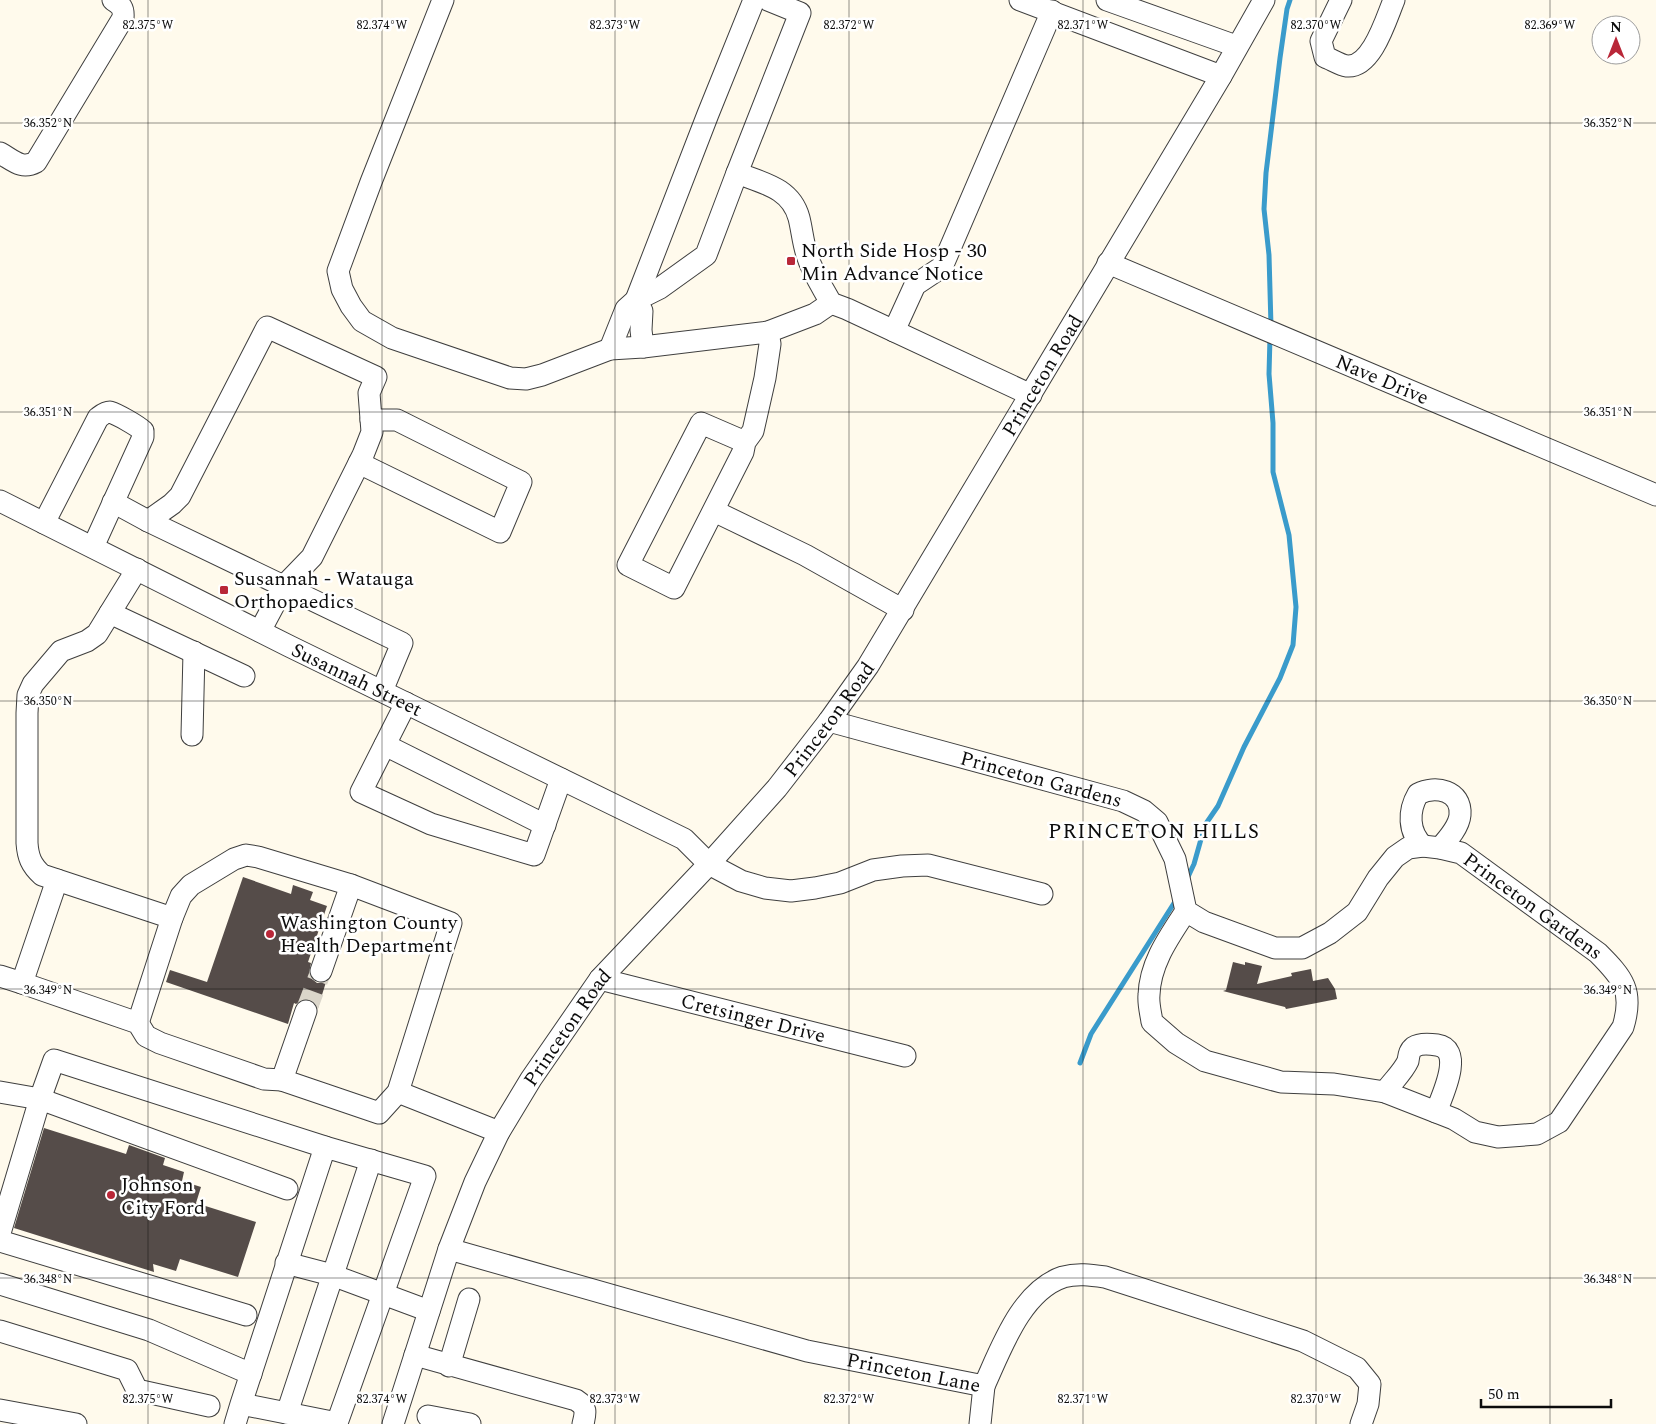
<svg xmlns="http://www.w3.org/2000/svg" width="1656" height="1424" viewBox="0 0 1656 1424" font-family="Spectral,serif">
  <rect width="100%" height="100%" fill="#fffaec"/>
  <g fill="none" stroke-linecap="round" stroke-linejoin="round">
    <path stroke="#3a9bcb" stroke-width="5" d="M1271,326l-2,-71 -5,-46 2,-36 14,-115 7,-49 3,-9
      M1187,879l7,-15 11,-39 13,-19 26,-59 36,-69 13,-33 3,-38 -7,-72 -16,-63v-49l-4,-49 1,-37
      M1080,1063l11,-29 85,-134"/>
  </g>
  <path fill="#554c49" d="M243,877l48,17 2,-9 20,7 -3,8 17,6 -19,56 3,1 -2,10 3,6 5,4 9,-1 -8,26 -3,-6 -5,-3h-7l-7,5 -2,-1 -6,21 -122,-42 4,-12 37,12z
    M1233,962l12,3v-3l17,4 -5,18 35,-8 -1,-3 20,-4 2,12 15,-3 7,11 2,10 -51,10 -1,-2 -62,-16 3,-1z
    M44,1128l82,26 3,-9 36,13 -2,7 21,7 -2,9 19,6 -5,16 60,19 -18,55 -58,-18 -4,12 -23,-7 1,8 -140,-44z"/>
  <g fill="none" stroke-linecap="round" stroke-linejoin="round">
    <path stroke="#dbd6ca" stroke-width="21" stroke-dasharray="21 11" stroke-linecap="butt" d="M306,1011l15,-40"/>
    <defs>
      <g id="minor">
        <path d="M443,0l-72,182 -33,89 4,18 9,17 11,15 30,17 118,40 16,1 16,-4 68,-26 33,-2 125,-15 47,-18 16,-11"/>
        <path d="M768,0l32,13 -63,160c26,10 54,15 62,45 3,12 4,25 8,37 5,17 16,33 24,48l16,6 184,86"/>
        <path d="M1020,0l201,76"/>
        <path d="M1107,0l129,46"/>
        <path d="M1341,0l-20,41 4,16c6,2 15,8 22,9 25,2 39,-47 47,-66"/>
        <path d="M0,153c13,7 21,17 36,9l87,-144c1,-10 -2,-13 -10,-18"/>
        <path id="s1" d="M1108,263l548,232"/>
        <path d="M894,331l21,-46 27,-18 110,-256"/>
        <path d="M643,347l-2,-17 1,-19 -6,-11 72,-186 46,-114"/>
        <path d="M610,349l16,-40 10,-9 24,-12 46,-33 31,-82"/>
        <path d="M745,442l-44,-19 -73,142 46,23 69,-136 2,-10 8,-11 12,-53 5,-34 -2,-12"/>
        <path d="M359,463l141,69 21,-50 -124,-62h-26"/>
        <path id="s2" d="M0,501l289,145 395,193 25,25 32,17 24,7 26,3 24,-3 25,-5 33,-13 29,-4 26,-1 114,29"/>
        <path d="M113,502l35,19 254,122 -20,48"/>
        <path d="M714,511l91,44 98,55"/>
        <path d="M148,521l24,-17 8,-8 87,-169 109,50 -7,16 3,39 -9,23 -51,102 -28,29 -24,45"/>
        <path d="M44,523l54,-105c4,-3 7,-6 12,-6 7,2 28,14 33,19v6l-50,110"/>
        <path d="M137,569l-40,65 -10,7 -26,10 -28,33 -5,11 -1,18v130c1,14 4,22 15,32l130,43 9,-22 10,-11 43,-26 12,-4 12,2 93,28"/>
        <path d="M110,613l134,63"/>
        <path d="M406,703l-45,89 70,32 103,31 27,-76"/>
        <path id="s3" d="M829,721l294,80 21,10 13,11 18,37 11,52 18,11 71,26h27l28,-15 27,-21 21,-34 17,-21 13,-9 15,-2 17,2 21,5 137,100c25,25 36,38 25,74l-64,95 -22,12 -39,3 -23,-5 -21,-13 -69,-27 -51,-8 -53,-2 -76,-21 -29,-18 -24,-21c-1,-8 -4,-18 -3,-27 1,-32 20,-58 37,-84"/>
        <path d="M192,735l2,-83"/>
        <path d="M385,745l160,80"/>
        <path d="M1423,846c-15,-14 -15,-35 -5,-52 17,-9 44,-4 42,21 -1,12 -12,24 -20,33"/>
        <path d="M0,976l22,7 35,-103"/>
        <path id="s4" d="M600,979l305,77"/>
        <path d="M22,983l116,40 8,13 14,7 104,36 18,1"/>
        <path d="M306,1011l-24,69 97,33 19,-21 53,-169 -100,-38 -30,86"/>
        <path d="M138,1023l34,-105"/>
        <path d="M0,1092l40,7 14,-39 271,87"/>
        <path d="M398,1092l101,40"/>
        <path d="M1385,1092c7,-10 18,-20 23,-31 1,-6 1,-10 6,-14 6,-4 16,-3 23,-2 28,4 5,51 -1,67"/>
        <path d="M0,1233l40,-134 247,90"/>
        <path d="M0,1241l246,74"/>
        <path id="s5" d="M449,1249l358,102 177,35c17,-37 37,-95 79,-109 14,-4 28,-2 42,0l198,64 54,27 13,16 -2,20 -7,20"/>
        <path d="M286,1263l46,12 97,36"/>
        <path d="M0,1284l149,46 102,44"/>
        <path d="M0,1331l127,39 10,20 72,16"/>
        <path d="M415,1355l161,45c11,7 10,12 7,24"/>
        <path d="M449,1366l20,-67"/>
        <path d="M0,1410l76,14"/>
        <path d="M287,1413l84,-253"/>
        <path d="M428,1416l42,8"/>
        <path d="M235,1424l6,-20 84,-257 100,29 -88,247 -96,-19"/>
        <path id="s6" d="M393,1424l56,-175 26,-67 24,-50 32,-53 69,-100 109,-115 68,-76 52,-67 39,-55 353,-590 43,-76"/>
        <path d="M980,1424l4,-38"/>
      </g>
    </defs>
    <use href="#minor" stroke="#3f3f3f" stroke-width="23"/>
    <use href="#minor" stroke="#fff" stroke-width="21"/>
  </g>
  <path fill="none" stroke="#0c0c0c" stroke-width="1" stroke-opacity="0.45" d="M148,0v1424M382,0v1424M615,0v1424M849,0v1424M1083,0v1424M1316,0v1424M1550,0v1424M0,123h1656M0,412h1656M0,701h1656M0,989h1656M0,1278h1656"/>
  <g fill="#b92738" stroke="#fff" stroke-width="2">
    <rect x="786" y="256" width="10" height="10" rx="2.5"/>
    <rect x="219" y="585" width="10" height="10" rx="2.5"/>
    <circle cx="270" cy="934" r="5"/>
    <circle cx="111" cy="1195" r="5"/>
  </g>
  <g text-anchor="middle" stroke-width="5" stroke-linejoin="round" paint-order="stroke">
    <g font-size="20" fill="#0c0c0c" stroke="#fff" text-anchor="start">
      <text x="801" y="257">North Side Hosp - 30<tspan x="801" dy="23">Min Advance Notice</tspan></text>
      <text x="234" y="585">Susannah - Watauga<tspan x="234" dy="23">Orthopaedics</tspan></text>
      <text x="280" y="929">Washington County<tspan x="280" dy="23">Health Department</tspan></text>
      <text x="121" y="1191">Johnson<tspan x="121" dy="23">City Ford</tspan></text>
    </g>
    <g font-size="20" fill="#0c0c0c" stroke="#fff">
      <text dy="7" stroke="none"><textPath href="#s6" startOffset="1246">Princeton Road</textPath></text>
      <text dy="7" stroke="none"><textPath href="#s1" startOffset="298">Nave Drive</textPath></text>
      <text dy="7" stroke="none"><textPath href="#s2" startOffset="399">Susannah Street</textPath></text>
      <text dy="7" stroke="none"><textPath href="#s6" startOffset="841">Princeton Road</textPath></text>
      <text dy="7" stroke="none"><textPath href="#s3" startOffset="220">Princeton Gardens</textPath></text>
      <text dy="7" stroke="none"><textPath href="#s3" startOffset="855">Princeton Gardens</textPath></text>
      <text dy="7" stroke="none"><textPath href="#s4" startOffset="158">Cretsinger Drive</textPath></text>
      <text dy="7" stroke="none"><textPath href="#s6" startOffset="436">Princeton Road</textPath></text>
      <text dy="7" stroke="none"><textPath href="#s5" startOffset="481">Princeton Lane</textPath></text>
    </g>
    <g font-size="21" letter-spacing="1" fill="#0c0c0c" stroke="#fff">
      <text x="1154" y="838">PRINCETON HILLS</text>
    </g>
  </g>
  <g font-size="12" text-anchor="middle" fill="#0c0c0c" stroke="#fff" stroke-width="5" stroke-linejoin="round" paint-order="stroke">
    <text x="148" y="29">82.375°W</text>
    <text x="382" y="29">82.374°W</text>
    <text x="615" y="29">82.373°W</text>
    <text x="849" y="29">82.372°W</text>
    <text x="1083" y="29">82.371°W</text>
    <text x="1316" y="29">82.370°W</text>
    <text x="1550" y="29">82.369°W</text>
    <text x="48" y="127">36.352°N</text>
    <text x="1608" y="127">36.352°N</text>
    <text x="48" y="416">36.351°N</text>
    <text x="1608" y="416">36.351°N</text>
    <text x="48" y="705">36.350°N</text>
    <text x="1608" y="705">36.350°N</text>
    <text x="48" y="994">36.349°N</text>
    <text x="1608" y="994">36.349°N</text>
    <text x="48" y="1283">36.348°N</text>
    <text x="1608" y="1283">36.348°N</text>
    <text x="148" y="1403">82.375°W</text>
    <text x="382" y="1403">82.374°W</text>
    <text x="615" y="1403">82.373°W</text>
    <text x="849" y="1403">82.372°W</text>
    <text x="1083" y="1403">82.371°W</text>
    <text x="1316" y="1403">82.370°W</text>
  </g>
  <g transform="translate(1616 40)"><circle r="24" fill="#ffffff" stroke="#9e9e9e"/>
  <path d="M0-4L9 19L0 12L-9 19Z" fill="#b92738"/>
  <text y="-8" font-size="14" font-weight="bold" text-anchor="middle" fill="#0c0c0c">N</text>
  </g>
  <path d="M1481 1399v8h130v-8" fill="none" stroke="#0c0c0c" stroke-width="2.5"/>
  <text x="1488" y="1399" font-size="15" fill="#0c0c0c" stroke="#ffffff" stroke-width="4" paint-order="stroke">50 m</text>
</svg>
